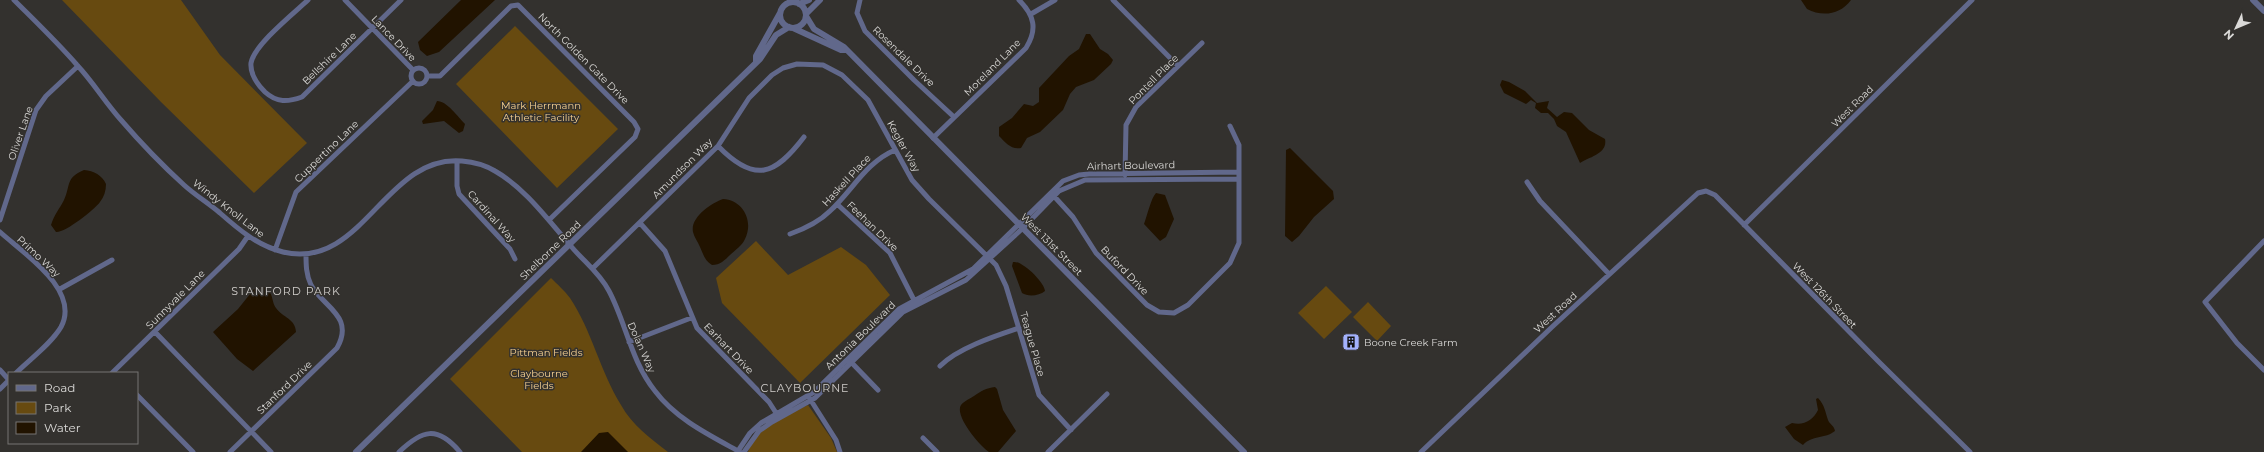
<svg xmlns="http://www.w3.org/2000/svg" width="2264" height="452" viewBox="0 0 2264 452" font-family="Montserrat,sans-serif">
  <rect width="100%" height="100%" fill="#33312e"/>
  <path fill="#674a10" d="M62,0h119l39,55 87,88 -53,50 -93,-91z
    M515,26l103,103 -61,59 -101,-104z
    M756,241l32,34 53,-28 25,18 24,30 -90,88 -78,-80 -6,-25z
    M551,278c6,6 14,13 19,20 22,33 30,73 51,107 11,20 29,33 47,47h-146l-72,-73z
    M1326,286l26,26 -28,27 -26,-26z
    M1368,302l23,24 -14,15 -24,-24z
    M808,405l23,33 6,14h-89c6,-25 40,-37 60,-47z"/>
  <path fill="#211300" d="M461,0h34l-56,52 -12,4 -7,-6 -2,-8z
    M1801,0h50c-11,15 -29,17 -44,9z
    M1086,34h4l10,15 8,5 5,6 -2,4 -17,16 -18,7 -6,7 -7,16 -23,22 -13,6 -6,10c-10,2 -16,-6 -22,-12v-9l13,-9 12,-14 9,2 6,-4v-14l30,-32 10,-7z
    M1502,80l7,2 16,9 12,12 12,-2 -2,7 10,9 7,-5 8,1 17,17 16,9c3,15 -16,18 -25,24l-14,-31 -9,-6 -3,-7 -6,-6h-7l-6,-5 1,-5 -5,-3 -5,4 -22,-11 -4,-8z
    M437,101c10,0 21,16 28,23l-2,7 -4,2 -15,-12 -21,3 -1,-3 11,-11z
    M1290,148l43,43 1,8 -20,18 -15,19 -7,6 -7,-6 1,-86z
    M84,170c10,1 18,5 22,14 0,7 -2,13 -6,18 -6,8 -35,31 -44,30l-5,-7c3,-10 9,-17 13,-25 7,-15 1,-22 20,-30z
    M1156,193l9,2 9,24 -8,18 -6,4 -16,-17c3,-8 7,-26 12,-31z
    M723,199c20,1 31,22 22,40 -3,7 -10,11 -15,16 -5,5 -10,10 -18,10 -7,-4 -9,-11 -12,-18 -2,-5 -6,-10 -7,-15 -3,-15 19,-29 30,-33z
    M1013,262c9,-2 32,21 32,29 -6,5 -17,6 -23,2l-10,-27z
    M264,287c10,5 7,14 12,21 7,10 19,10 20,24l-43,39 -16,-12 -24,-27 25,-23 16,-20z
    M995,387l2,2 6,21 13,21 -18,21h-9c-9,-6 -35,-36 -28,-47 3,-4 10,-7 13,-9 7,-5 12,-8 21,-9z
    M1818,398c7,8 7,13 10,22 2,5 6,5 7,11 -10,8 -23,4 -32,14l-9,-6 -9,-12 7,-4c12,3 21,-3 26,-13l-2,-11z
    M608,432l20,20h-47l18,-19z"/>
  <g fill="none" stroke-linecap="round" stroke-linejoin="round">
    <path stroke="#61688b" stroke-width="5" d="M14,0c21,21 43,42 63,65 16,17 28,37 44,55 19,22 41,45 63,65 11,10 24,18 36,28 18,16 38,33 63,39 80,19 102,-98 179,-91 12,1 23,4 33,10 30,17 53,49 75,74 13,16 29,27 39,46 17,32 22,70 46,100 21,28 54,44 85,61
      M308,0c-14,13 -54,45 -57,63 -1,11 7,22 14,29 12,11 23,10 37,5l99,-97
      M345,0l68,70
      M860,0l-3,13 8,18 49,49 40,37
      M1113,0l65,66
      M1031,14l24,-14
      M411 76a8 8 0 1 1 16 0a8 8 0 1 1-16 0Z
      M427,76h13l71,-70 7,-1 116,117 4,7 -3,8 -86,83
      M933,138l93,-90c12,-19 8,-33 -7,-48
      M718,146c37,38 57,29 86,-9
      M457,161v25l2,8 51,55 5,10
      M1125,175l1,-50 10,-18 66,-64
      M1527,182l13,19 69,73
      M1052,194l21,23 23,36 51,52 12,7 15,1 14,-8 42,-42 9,-20v-98l-9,-19
      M837,204l53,49 25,49
      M0,220l36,-110 10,-14 32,-30
      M640,223l25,28 32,77 72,74 9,14
      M1744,225l228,-225
      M0,232c23,21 81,58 61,95 -10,17 -31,32 -45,46
      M790,234c14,-5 29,-12 40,-23 23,-21 35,-48 65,-61
      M2264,241l-59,61 32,41 27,27
      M275,250l21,-58 117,-111
      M593,268l125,-122 31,-48 23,-23 11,-7 14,-4 26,1 19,10 26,25 44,80 17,19 67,66 10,21 33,109 32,35
      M60,289l52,-29
      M155,332l116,120
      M629,342l62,-24
      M850,361l28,29
      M940,366c18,-18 55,-30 79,-38
      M0,370l9,10
      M112,373l127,-124 9,-13
      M0,389l9,-9
      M137,395l56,57
      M810,399l26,41 4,12
      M923,438l14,14
      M738,451l12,-18 11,-10 53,-31 85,-83 74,-40 90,-88 16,-6 10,-1 149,-2
      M230,452l107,-104c18,-32 -14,-41 -26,-63 -5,-10 -5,-21 -5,-31
      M399,452c23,-22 38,-27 61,0
      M744,452l15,-21 13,-9 43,-24 88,-86 63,-32 57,-52 36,-37 26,-11 153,-1
      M1048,452l59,-58
      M1421,452l131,-125 146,-134 8,-2 9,4 163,166 92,91"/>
    <path stroke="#61688b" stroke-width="6" d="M2253,0l11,11
      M780 15a13 13 0 1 1 26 0a13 13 0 1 1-26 0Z
      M799,4l10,-4
      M806,14l14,-14
      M806,16l8,13 30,18 400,405
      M793,28l48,22h4
      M756,61v-5l24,-43
      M356,452l404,-393 16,-24 13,-8"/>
  </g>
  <defs>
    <symbol id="building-square" viewBox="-11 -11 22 22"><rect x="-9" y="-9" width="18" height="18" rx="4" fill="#a3b2fd" stroke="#33312e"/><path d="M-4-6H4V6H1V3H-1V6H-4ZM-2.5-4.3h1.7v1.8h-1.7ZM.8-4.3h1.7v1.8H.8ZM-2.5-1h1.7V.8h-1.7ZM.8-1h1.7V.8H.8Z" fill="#111"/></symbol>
  </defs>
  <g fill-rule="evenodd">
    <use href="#building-square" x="1341" y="332" width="20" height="20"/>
  </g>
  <g text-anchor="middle" stroke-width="3" stroke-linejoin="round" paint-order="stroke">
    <g font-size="10" fill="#dad9d7" stroke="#33312e">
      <text transform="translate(394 38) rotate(46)" y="4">Lance Drive</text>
      <text transform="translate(904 56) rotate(44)" y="4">Rosendale Drive</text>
      <text transform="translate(329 58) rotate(-44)" y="4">Bellshire Lane</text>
      <text transform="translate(584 58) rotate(45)" y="4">North Golden Gate Drive</text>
      <text transform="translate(992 67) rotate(-45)" y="4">Moreland Lane</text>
      <text transform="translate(1153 79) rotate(-45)" y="4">Pontell Place</text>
      <text transform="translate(1852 106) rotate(-45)" y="4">West Road</text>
      <text transform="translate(20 133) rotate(-71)" y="4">Oliver Lane</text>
      <text transform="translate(904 146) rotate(61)" y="4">Kegler Way</text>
      <text transform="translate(326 151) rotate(-44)" y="4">Cuppertino Lane</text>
      <text transform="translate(1131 165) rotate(-1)" y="4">Airhart Boulevard</text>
      <text transform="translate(682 168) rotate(-45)" y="4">Amundson Way</text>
      <text transform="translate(846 180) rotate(-47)" y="4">Haskell Place</text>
      <text transform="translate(229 208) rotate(38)" y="4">Windy Knoll Lane</text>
      <text transform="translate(492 216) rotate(48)" y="4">Cardinal Way</text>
      <text transform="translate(873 226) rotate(44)" y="4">Feehan Drive</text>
      <text transform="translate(1052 244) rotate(45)" y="4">West 131st Street</text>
      <text transform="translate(550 250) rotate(-44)" y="4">Shelborne Road</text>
      <text transform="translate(39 256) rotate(43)" y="4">Primo Way</text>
      <text transform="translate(1125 270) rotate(46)" y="4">Buford Drive</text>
      <text transform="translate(1825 295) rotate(46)" y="4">West 126th Street</text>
      <text transform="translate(175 299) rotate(-45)" y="4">Sunnyvale Lane</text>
      <text transform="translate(1555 312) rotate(-43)" y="4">West Road</text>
      <text transform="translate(860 335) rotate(-44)" y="4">Antonia Boulevard</text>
      <text transform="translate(1033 344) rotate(74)" y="4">Teague Place</text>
      <text transform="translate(642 347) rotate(66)" y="4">Dolan Way</text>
      <text transform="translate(729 348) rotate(46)" y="4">Earhart Drive</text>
      <text transform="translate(284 387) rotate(-44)" y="4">Stanford Drive</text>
    </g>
    <g font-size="10" fill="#f6d090" stroke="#33312e">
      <text x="541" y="109">Mark Herrmann<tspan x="541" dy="12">Athletic Facility</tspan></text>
      <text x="546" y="356">Pittman Fields</text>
      <text x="539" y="377">Claybourne<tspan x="539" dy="12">Fields</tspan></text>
    </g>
    <g font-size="10" fill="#dad9d7" stroke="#33312e" text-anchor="start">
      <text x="1364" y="346">Boone Creek Farm</text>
    </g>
    <g font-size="11" letter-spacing="1" fill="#d0cdca" stroke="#33312e">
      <text x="286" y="295">STANFORD PARK</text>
      <text x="805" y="392">CLAYBOURNE</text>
    </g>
  </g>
  <rect x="8" y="372" width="130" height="72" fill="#33312e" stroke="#767472"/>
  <rect x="16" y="385" width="20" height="6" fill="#61688b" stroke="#767472"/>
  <text x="44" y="392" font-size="12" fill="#dad9d7">Road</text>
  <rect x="16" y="402" width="20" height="12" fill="#674a10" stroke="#767472"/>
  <text x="44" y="412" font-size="12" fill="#dad9d7">Park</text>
  <rect x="16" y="422" width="20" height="12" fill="#211300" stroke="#767472"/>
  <text x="44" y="432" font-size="12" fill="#dad9d7">Water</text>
  <g transform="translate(2236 28) rotate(226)" stroke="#33312e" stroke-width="3" paint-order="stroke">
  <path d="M0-3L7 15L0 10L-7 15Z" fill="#dad9d7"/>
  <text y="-6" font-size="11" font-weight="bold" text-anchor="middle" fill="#dad9d7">N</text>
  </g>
</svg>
